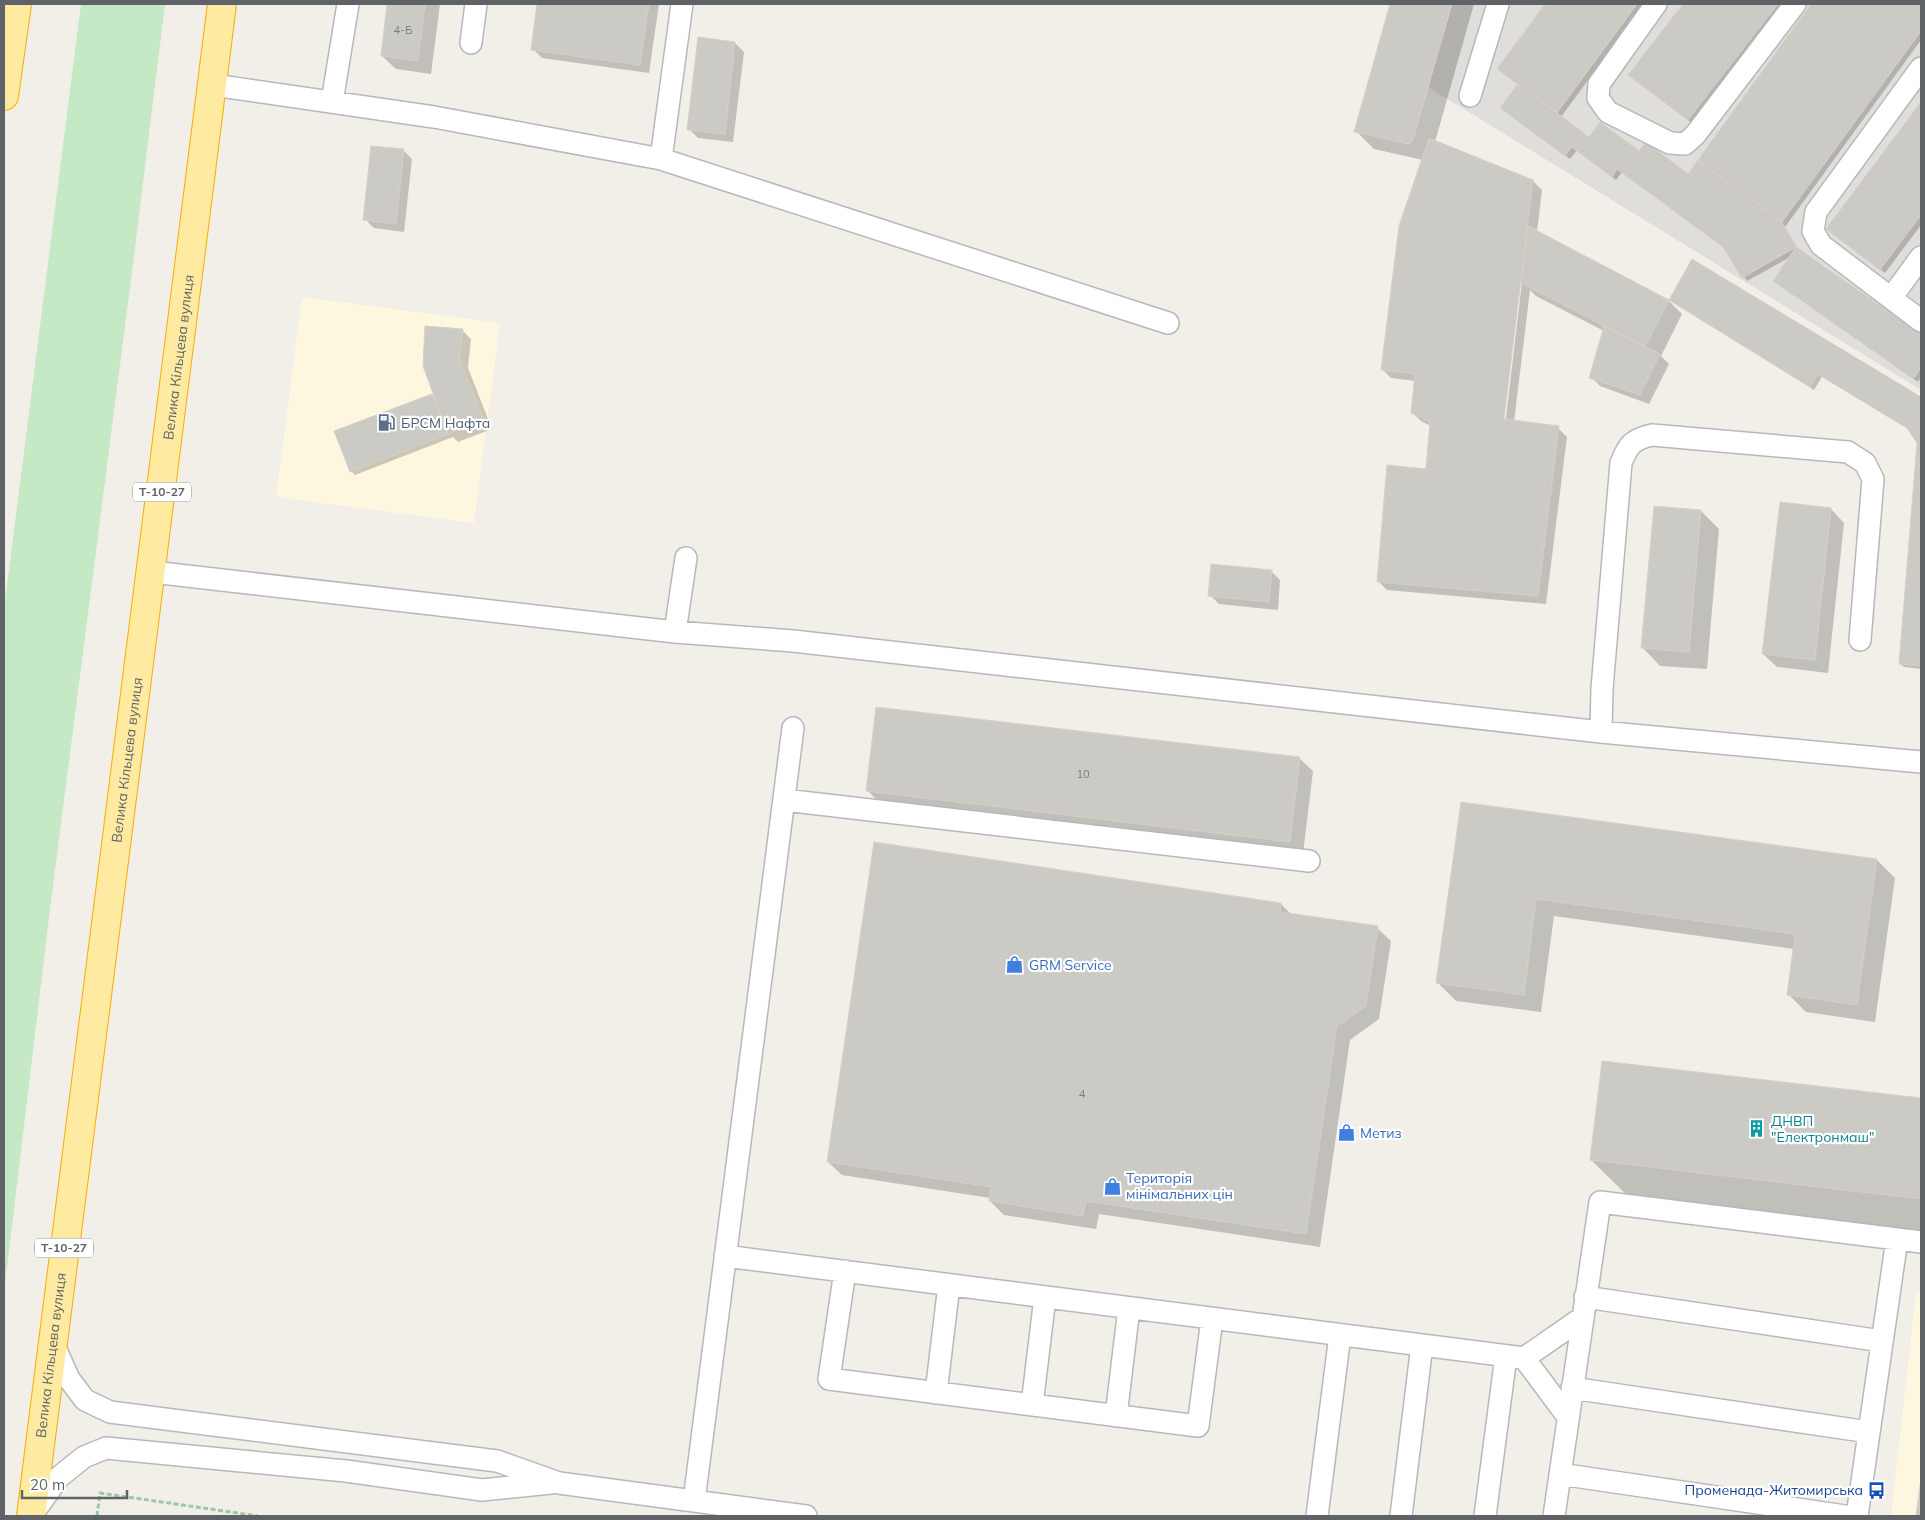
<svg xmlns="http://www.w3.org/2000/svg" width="1925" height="1520" viewBox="0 0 1925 1520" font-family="Mulish,sans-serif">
  <rect width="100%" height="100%" fill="#f1efe8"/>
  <path fill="#fef7e0" d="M302,297l198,26 -26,200 -198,-26z
    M1916,1293h5v223h-30z"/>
  <path fill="#e0deda" d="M1452,4h469v386l-493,-303z"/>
  <path fill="#c5e8c5" d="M81,4h84l-31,252 -84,653 -46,384v-684z"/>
  <path fill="#0003" fill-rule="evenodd" d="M389,4h51l-9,70 -35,-5 -14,-13z
    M539,4h120l-10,69 -107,-15 -9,-9z
    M1392,4h82l-39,138 98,39 9,9 -5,42 132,69 13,13 -21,42 8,8 -20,40 -49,-18 -9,-9 13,-46 -68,-35 -6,-6 -16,132 44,6 9,9 -21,167 -159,-14 -9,-9 49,-111 4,-44 -10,-5 -9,-9 4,-31 -25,-3 -9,-9 41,-209 -49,-11 -18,-18zM1520,280l2,2 -17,144 -3,-1z
    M1546,4h98l-83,113 28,21 50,15 49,22 125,-171h108v36l-136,187 14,24 122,85v41l-3,5 -139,-97 13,-29 -45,25 -22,-33 -103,-76 -6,8 -39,-30 -7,9 -64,-47 13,-27 -21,-16z
    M1684,4h101l-92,120 -63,-49z
    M735,43l9,9 -11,90 -35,-4 -9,-9z
    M1921,104v121l-36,48 -58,-44z
    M403,150l9,9 -8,73 -30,-4 -9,-9z
    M1692,261l229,138v270l-17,-2 -4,-4 19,-220 -9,-13 -88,-53 -8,13 -144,-90z
    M462,330l9,9 -3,29 24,61 -34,13 -5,-5 -98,38 -4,-4 80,-76 6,6z
    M1831,509l13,14 -16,150 -51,-6 -14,-13z
    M1701,511l18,18 -12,140 -47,-3 -17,-18z
    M1271,571l9,9 -2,30 -59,-6 -9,-9z
    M1299,758l14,13 -10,83 -422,-50 -13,-13z
    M1462,803l415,57 18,18 -20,144 -69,-10 -18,-18 6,-45 -240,-33 -13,96 -85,-11 -18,-18z
    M1281,904l11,11 85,13 14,13 -12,78 -29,21 -30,207 -221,-33 -3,15 -92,-14 -14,-14v-3l-148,-23 -14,-13z
    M1603,1063l318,37v133l-290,-34 -40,-39z"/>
  <path fill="#cccac5" stroke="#d6d1c6" d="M387,4h38l-7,57 -37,-5z
    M537,4h112l-9,61 -109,-15z
    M1390,4h62l-40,139 -3,-1v2l-55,-12z
    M1545,4h92l-80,109 -60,-44z
    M1683,4h95l-90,116 -60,-45z
    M1811,4h110v27l-139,191 -84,-62z
    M698,37l37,5 -10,92 -38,-4z
    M1518,84l71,53 11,-15 39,29 7,-9 42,32 10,-14 84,62 14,25 -54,31 -19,-31 -106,-78 -5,8 -40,-30 -7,9 -65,-48z
    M1921,102v113l-41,55 -54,-41z
    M1429,138l104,42 -29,239 55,7 -21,170 -161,-14 10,-117 39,4 4,-47 -19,-9 4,-39 -34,-4 18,-144z
    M371,146l33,3 -8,75 -33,-4z
    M1528,226l141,74 -24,47 -124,-64z
    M1796,247l125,87v34l-7,10 -141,-97z
    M1692,259l229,138v269l-22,-2 18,-221 -10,-15 -89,-54 -8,13 -141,-87z
    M425,326l38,3 -4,29 25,62 -36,14 -25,-68z
    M1604,326l56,28 -20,41 -51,-17z
    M432,394l16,40 -98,38 -16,-41z
    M1780,502l51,6 -16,152 -53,-6z
    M1654,506l47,4 -12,142 -48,-4z
    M1211,564l61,6 -3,32 -61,-6z
    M876,707l424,50 -10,85 -424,-51z
    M1461,802l416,57 -20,146 -70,-10 8,-61 -259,-35 -12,96 -88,-12z
    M874,842l407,61 -1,9 98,14 -12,80 -29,20 -31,208 -220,-33 -3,15 -94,-15 2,-14 -164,-25z
    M1602,1061l319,37v101l-331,-39z
    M1921,1478v38h-5z"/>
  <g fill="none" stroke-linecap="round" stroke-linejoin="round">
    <defs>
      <path id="service" d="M1656,4l-57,80 -1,14 10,14 62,31 15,1 10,-9 100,-131
        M471,43l5,-39
        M1921,68l-105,144 -3,19 8,14 100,76
        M213,85l221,32 227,42 507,164
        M1470,96l28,-92
        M332,102l16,-98
        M661,159l21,-155
        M1891,298l30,-41
        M152,572l523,60 118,9 808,91 320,30
        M675,632l11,-74
        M1601,732l1,-43 19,-226c7,-18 12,-24 31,-28l196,17 17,11 8,16 -13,161
        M784,800l525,61
        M725,1256l799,102 58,-40
        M845,1271l-16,108 369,47 14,-107
        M1585,1297l297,44
        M52,1341l17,38 16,21 25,12 387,49 62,22 247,33
        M1524,1358l44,59
        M1572,1388l297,44
        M936,1393l13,-108
        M1032,1405l13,-108
        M1116,1416l13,-108
        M1560,1474l285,42
        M694,1501l99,-773
        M31,1516l28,-39 25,-20 22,-9 240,23 136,19 69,-7
        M1317,1516l23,-181
        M1401,1516l21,-171
        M1485,1516l21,-160
        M1554,1516l46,-314 321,40
        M1857,1516l40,-277"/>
      <g id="trunk">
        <path d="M4,96l13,-92"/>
        <path id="s1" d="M31,1516c61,-504 131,-1008 191,-1512"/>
      </g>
    </defs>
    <use href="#service" stroke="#b5b8bc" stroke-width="24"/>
    <use href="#trunk" stroke="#f9ab00" stroke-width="30"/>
    <path stroke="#9cc7a9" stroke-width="3" stroke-dasharray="5 2.5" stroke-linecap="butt" d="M97,1516l3,-23 158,23"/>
    <use href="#service" stroke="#fff" stroke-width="21"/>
    <use href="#trunk" stroke="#feeaa1" stroke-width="28"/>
  </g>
  <defs>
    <symbol id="fuel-bare" viewBox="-9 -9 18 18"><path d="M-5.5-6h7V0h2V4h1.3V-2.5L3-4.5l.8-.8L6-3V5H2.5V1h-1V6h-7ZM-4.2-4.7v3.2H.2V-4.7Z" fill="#5c6f8a" stroke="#fff" stroke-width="2.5" paint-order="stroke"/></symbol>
    <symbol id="shop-bare" viewBox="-9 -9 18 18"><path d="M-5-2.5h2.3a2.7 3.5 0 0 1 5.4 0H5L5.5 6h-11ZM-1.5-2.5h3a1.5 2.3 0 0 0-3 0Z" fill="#3f7fe0" stroke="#fff" stroke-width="2.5" paint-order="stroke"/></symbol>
    <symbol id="building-bare" viewBox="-9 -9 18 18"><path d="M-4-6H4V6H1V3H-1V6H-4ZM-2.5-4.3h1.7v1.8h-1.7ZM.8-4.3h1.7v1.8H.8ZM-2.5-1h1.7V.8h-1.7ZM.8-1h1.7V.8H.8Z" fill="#0f9aa8" stroke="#fff" stroke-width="2.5" paint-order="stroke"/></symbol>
    <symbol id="bus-bare" viewBox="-9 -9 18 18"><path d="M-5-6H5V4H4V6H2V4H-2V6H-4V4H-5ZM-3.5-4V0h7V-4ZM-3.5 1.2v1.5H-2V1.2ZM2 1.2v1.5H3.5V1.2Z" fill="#1a4fb4" stroke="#fff" stroke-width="2.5" paint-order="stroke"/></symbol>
  </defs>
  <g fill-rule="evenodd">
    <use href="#fuel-bare" x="374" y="410" width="25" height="25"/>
    <use href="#shop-bare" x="1002" y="952" width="25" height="25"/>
    <use href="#building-bare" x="1744" y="1116" width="25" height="25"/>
    <use href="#shop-bare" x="1334" y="1120" width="25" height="25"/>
    <use href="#shop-bare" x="1100" y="1174" width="25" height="25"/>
    <use href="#bus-bare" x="1864" y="1478" width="25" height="25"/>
  </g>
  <g text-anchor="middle" stroke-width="4.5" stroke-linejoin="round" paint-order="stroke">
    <g font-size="11" fill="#7a7d7f">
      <text x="403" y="34">4-Б</text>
      <text x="1083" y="778">10</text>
      <text x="1082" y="1098">4</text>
    </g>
    <g fill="#fff" stroke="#8f9295" stroke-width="1">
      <rect x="133" y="482.5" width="58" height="19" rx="4"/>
      <rect x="35" y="1238.5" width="58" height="19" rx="4"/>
    </g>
    <g font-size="12" font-weight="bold" fill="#5f6368">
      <text x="162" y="496">Т-10-27</text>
      <text x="64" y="1252">Т-10-27</text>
    </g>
    <g font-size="14" fill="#5f6368" stroke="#fff">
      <text dy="5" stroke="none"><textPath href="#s1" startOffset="1168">Велика Кільцева вулиця</textPath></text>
      <text dy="5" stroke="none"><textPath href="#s1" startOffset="762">Велика Кільцева вулиця</textPath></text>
      <text dy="5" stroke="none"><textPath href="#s1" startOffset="162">Велика Кільцева вулиця</textPath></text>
    </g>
    <g font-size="14" fill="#4e5e75" stroke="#fff" text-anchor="start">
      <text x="401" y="428">БРСМ Нафта</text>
    </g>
    <g font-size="14" fill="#366cbe" stroke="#fff" text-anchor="start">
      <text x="1029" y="970">GRM Service</text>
      <text x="1360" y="1138">Метиз</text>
      <text x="1126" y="1183">Територія<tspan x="1126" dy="16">мінімальних цін</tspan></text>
    </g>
    <g font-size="14" fill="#0d838f" stroke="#fff" text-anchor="start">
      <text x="1771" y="1126">ДНВП<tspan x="1771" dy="16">"Електронмаш"</tspan></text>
    </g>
    <g font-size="14" fill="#164399" stroke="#fff" text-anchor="end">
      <text x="1863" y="1495">Променада-Житомирська</text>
    </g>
  </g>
  <rect width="1925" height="1520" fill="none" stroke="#5f6368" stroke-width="10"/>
  <path d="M22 1490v8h105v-8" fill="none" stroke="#5f6368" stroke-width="2.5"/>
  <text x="30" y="1490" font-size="15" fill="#5f6368" stroke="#ffffff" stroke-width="4" paint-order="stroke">20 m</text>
</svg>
